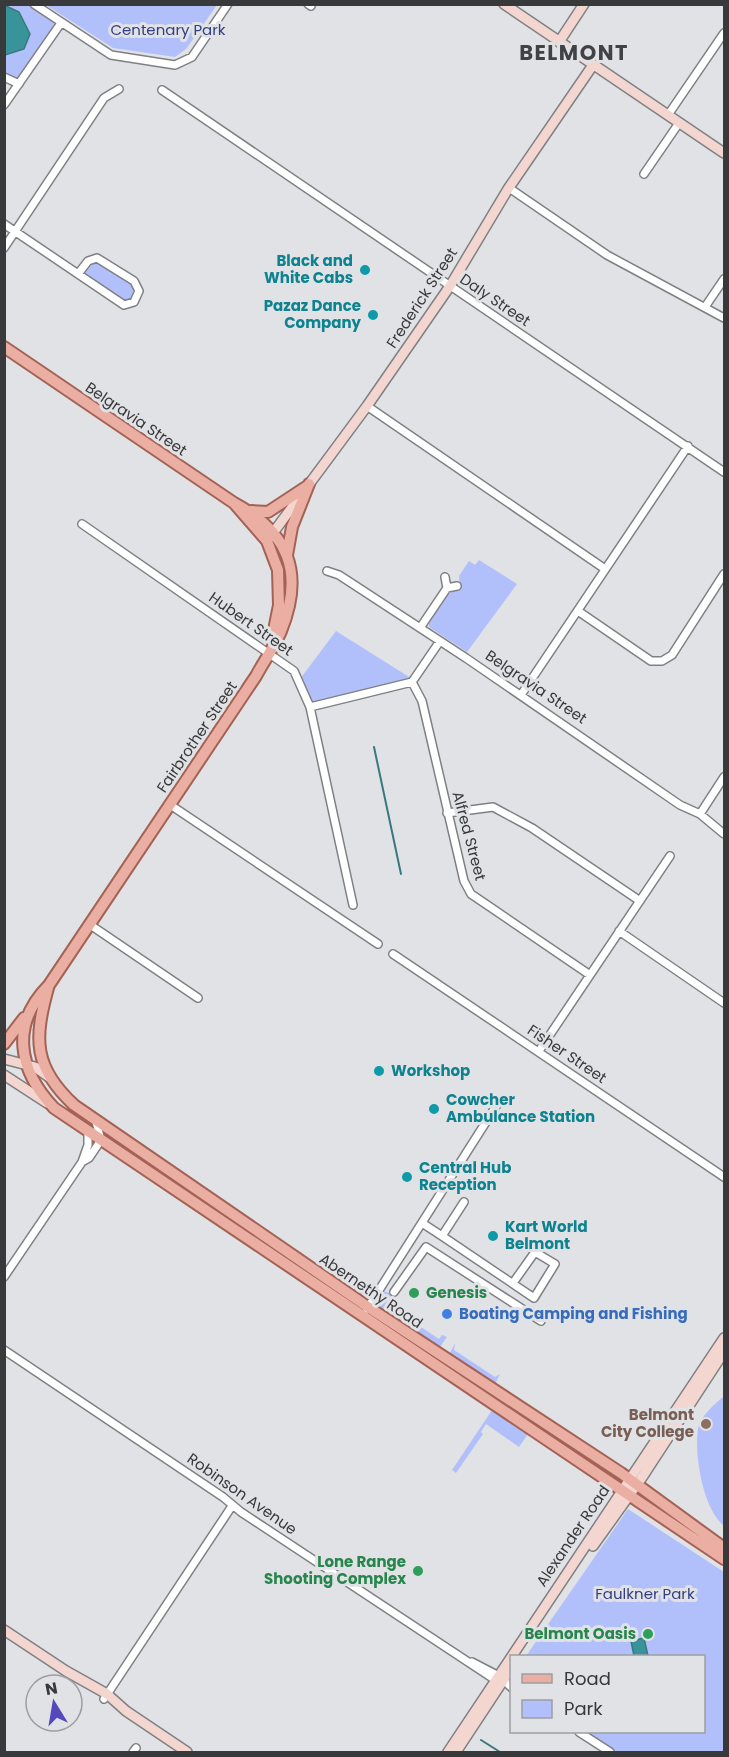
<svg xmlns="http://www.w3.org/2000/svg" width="729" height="1757" viewBox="0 0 729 1757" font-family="Poppins,sans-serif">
  <rect width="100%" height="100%" fill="#e1e2e5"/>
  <path fill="#b1c0fb" d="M4,5h30l27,18 -42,61 -14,-7z
    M46,5h171l-31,44 -11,8 -62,-9z
    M97,258l37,23 5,10 -6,10 -9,2 -46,-29z
    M479,560l38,24 -50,68 -38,-25c-1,-16 17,-35 31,-39l-1,-12 10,-15 6,4z
    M336,631l78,49 -104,27 -10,-28z
    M383,1291l7,2 4,8 -3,6 48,32 3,-4 5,2 -7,10 -58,-37 -4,-7z
    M455,1343l-1,7 41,27 5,-3 -5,10 -46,-29z
    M724,1396v130c-21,-17 -30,-71 -26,-97 3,-14 16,-24 26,-33z
    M492,1410l36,24 -9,13 -33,-23 -5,8 2,2 -27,39 -4,-3z
    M628,1509l96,63v180h-112l-27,-20h119v-76h-178z"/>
  <path fill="#39949a" stroke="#39797d" stroke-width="1.5" d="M4,5l15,7 11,22 -6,15 -19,6z
    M644,1638l4,18h-14l-3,-15z"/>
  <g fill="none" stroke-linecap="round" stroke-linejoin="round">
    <path stroke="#39797d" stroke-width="2" d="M374,747l27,127
      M481,1740l19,12"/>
    <defs>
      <path id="street" d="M34,4l77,51 64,10 17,-8 36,-53
        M308,4l3,2
        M4,77l15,7
        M162,90l562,382
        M4,105l57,-82
        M668,115l56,-82
        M644,174l35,-51
        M509,188l98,67 117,63
        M4,224l120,81 10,-3 5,-11 -5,-10 -37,-23 -9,3 -10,13
        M4,248l100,-150 15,-9
        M705,307l19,-28
        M367,406l238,163
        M82,524l212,147 16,36 43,198
        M327,571l12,4 127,83 214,147 20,9 24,20
        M447,588l10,-2
        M578,611l73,50h11l10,-6 52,-81
        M420,628l27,-40 -2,-11
        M412,682l10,19 42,180 7,13 119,81
        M521,695l167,-249
        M310,707l102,-25 28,-41
        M169,804l209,140
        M447,813l46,-6 39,21 108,73
        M700,814l24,-37
        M89,924l109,74
        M619,931l105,72
        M393,954l331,223
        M539,1051l131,-195
        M82,1162l7,-4 12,-18 -5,-18
        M422,1223l20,13 22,-34
        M442,1236l92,62 21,-34 -20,-12 -22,31
        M4,1277l78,-115 6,-17v-14
        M394,1292l32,-45 115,74
        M367,1309l133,-209
        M4,1350l219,147 18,15 256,169
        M472,1662l27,14 13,12
        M104,1699l128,-193
        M579,1732l31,20
        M133,1752l3,-4"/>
      <path id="secondary" d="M504,4l220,149
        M559,42l25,-38
        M270,537l97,-131 83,-120 58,-97 85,-124
        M4,1059l31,8 14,10
        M4,1075l43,28
        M593,1546l48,-67 83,-127
        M4,1630l62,41 41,23 19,17 61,41
        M448,1752l276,-414
        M456,1752l54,-82"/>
      <path id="primary" d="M4,347l230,156 33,38 11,29 1,35 -7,35
        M234,503c54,29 71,69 47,128 -6,15 -17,30 -25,45l-207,309c-39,39 -31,85 5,123l670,451
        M251,511l17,1 38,-25
        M287,555l5,-28 17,-43
        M48,988c-14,51 -15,79 26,117l294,202 253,166 103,75
        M4,1044l20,-26"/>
    </defs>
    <use href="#street" stroke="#7f8083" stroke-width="10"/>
    <use href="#secondary" stroke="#7f8083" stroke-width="12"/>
    <use href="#primary" stroke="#a36255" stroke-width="14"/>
    <use href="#street" stroke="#fff" stroke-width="7"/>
    <use href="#secondary" stroke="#f4d6d0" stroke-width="9"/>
    <use href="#primary" stroke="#eaaea2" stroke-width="10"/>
  </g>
  <g fill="#0f9aa8" stroke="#e1e2e5" stroke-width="2">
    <circle cx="365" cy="270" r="6"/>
    <circle cx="373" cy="315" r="6"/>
    <circle cx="379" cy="1071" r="6"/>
    <circle cx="434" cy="1109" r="6"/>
    <circle cx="407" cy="1177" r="6"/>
    <circle cx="493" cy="1236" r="6"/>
  </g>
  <g fill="#2e9e5b" stroke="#e1e2e5" stroke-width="2">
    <circle cx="414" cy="1293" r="6"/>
    <circle cx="418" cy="1571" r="6"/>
    <circle cx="648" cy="1634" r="6"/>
  </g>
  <circle fill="#3f7fe0" stroke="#e1e2e5" stroke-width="2" cx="447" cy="1314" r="6"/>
  <circle fill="#8d6e63" stroke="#e1e2e5" stroke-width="2" cx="706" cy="1424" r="6"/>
  <g text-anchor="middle" stroke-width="6" stroke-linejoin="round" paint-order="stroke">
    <g font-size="15" fill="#343e83" stroke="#e1e2e5">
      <text x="168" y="35">Centenary Park</text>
      <text x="645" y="1599">Faulkner Park</text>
    </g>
    <g font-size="15" font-weight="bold" fill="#0d838f" stroke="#e1e2e5" text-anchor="start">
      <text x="353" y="266" text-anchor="end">Black and<tspan x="353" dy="17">White Cabs</tspan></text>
      <text x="361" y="311" text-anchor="end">Pazaz Dance<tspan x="361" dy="17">Company</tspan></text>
      <text x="391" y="1076">Workshop</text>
      <text x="446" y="1105">Cowcher<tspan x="446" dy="17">Ambulance Station</tspan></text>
      <text x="419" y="1173">Central Hub<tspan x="419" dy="17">Reception</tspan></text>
      <text x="505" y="1232">Kart World<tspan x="505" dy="17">Belmont</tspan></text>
    </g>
    <g font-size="15" fill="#38393a" stroke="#e1e2e5">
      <text transform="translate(422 298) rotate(-57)" y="5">Frederick Street</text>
      <text transform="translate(495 300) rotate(34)" y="5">Daly Street</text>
      <text transform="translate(136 419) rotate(34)" y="5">Belgravia Street</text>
      <text transform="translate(251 624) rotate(35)" y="5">Hubert Street</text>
      <text transform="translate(536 687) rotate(34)" y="5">Belgravia Street</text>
      <text transform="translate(197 737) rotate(-56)" y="5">Fairbrother Street</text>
      <text transform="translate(469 836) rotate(75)" y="5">Alfred Street</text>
      <text transform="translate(567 1054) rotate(34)" y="5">Fisher Street</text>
      <text transform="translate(371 1291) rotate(34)" y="5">Abernethy Road</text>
      <text transform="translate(242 1494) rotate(35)" y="5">Robinson Avenue</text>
      <text transform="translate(573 1536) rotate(-56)" y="5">Alexander Road</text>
    </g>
    <g font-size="15" font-weight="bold" fill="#27864d" stroke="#e1e2e5" text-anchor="end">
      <text x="426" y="1298" text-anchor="start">Genesis</text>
      <text x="406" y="1567">Lone Range<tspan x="406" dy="17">Shooting Complex</tspan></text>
      <text x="636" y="1639">Belmont Oasis</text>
    </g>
    <g font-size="15" font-weight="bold" fill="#366cbe" stroke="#e1e2e5" text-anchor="start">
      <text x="459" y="1319">Boating Camping and Fishing</text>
    </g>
    <g font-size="15" font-weight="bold" fill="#785e54" stroke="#e1e2e5" text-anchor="end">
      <text x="694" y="1420">Belmont<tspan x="694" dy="17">City College</tspan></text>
    </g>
    <g font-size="21" font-weight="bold" letter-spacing="1.5" fill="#414245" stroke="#e1e2e5">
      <text x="574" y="60">BELMONT</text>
    </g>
  </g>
  <rect width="729" height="1757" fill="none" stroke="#38393a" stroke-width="12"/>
  <rect x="510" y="1655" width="195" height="78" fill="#e1e2e5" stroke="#9d9ea1" stroke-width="1.5"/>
  <rect x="522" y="1674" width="30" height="9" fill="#eaaea2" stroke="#9d9ea1" stroke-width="1.5"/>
  <text x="564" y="1685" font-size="18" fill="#38393a">Road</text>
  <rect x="522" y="1700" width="30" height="18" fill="#b1c0fb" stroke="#9d9ea1" stroke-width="1.5"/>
  <text x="564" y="1715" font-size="18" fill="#38393a">Park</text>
  <g transform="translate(54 1703) rotate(349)"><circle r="28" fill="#e1e2e5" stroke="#9d9ea1" stroke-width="1.5"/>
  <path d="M0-4.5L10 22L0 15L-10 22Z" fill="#5448bf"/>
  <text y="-9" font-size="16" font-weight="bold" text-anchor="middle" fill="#38393a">N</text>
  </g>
</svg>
